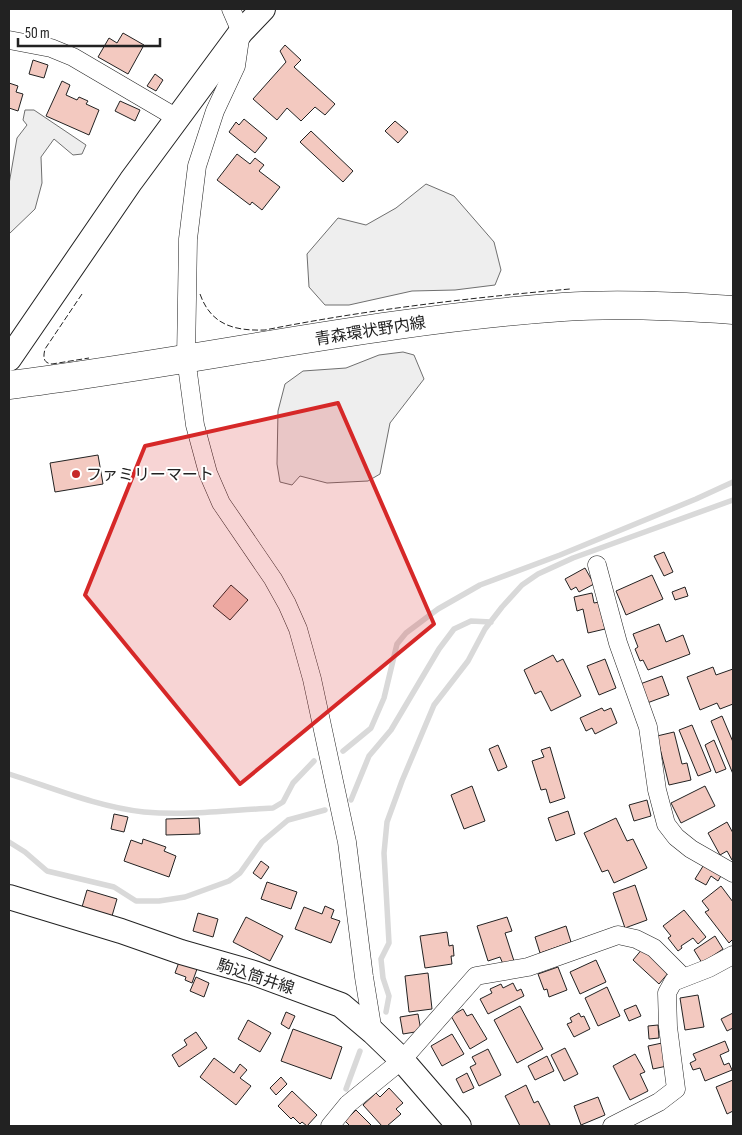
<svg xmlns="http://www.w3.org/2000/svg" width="742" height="1135" viewBox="0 0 742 1135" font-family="'Sofia Sans Condensed','Noto Sans JP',sans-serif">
  <rect width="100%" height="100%" fill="#fff"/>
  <path fill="#eee" stroke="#6f6f6f" d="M25,110h9l52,35 -4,9 -9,1 -19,-16 -13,18 1,26 -7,26 -26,25v-50l8,-46 10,-13 -4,-5z
    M426,184l28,12 40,46 7,28 -6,15 -40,5 -43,1 -63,14h-24l-16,-18 -2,-33 31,-36 28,7 30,-17z
    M403,352l11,3 10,24 -34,44 -10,51 -12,7 -41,2 -27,-7 -8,9 -12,-3 -3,-18 1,-53 7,-27 18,-13 43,-3 33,-13z"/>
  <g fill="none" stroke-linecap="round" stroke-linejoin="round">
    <path stroke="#d9d9d9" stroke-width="5.5" d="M343,751l28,-23 13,-30 13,-54 9,-11 32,-24 42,-24 80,-30 136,-56 37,-17
      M9,774c44,14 89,33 135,38 43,4 87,-2 129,-4l10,-6 10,-19 21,-22
      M351,800l18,-44 22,-26 48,-81 15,-20 17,-8 20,1
      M9,842l16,10 22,19 67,16 22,14h23l26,-4 44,-16 11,-8 22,-31 26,-22 37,-10
      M386,1012l3,-16 -6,-18 -2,-19 8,-16 -5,-90 3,-31 15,-41 32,-76 34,-44 17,-32 17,-22 20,-22 16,-11 35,-16 160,-58
      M346,1089l14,-38"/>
  </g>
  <path fill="#f3c9c0" stroke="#222" d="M123,33l21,12 -16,29 -30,-17 11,-19 8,5z
    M285,45l16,15 -7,7 41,37 -10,11 -10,-8 -14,14 -14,-13 -10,12 -24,-21 33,-37 -6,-11z
    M33,60l15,5 -4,13 -15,-4z
    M155,74l8,6 -7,11 -9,-5z
    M62,81l8,4 -4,10 11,5 2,-3 9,4 -2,3 13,6 -10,25 -43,-19z
    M9,83l9,3 -2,6 7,2 -5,17 -9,-3z
    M120,101l20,9 -5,11 -20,-10z
    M244,119l23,19 -12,15 -26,-21 7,-10 3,3z
    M395,121l13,11 -10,11 -13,-12z
    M311,131l42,40 -10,11 -43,-40z
    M237,154l13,10 5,-6 9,7 -5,6 21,16 -18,23 -10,-8 -2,3 -33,-25z
    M98,455l5,29 -48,8 -5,-29z
    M664,552l9,20 -9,4 -10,-20z
    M585,568l9,16 -15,8 -3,-5 -5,3 -6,-11z
    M652,575l11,24 -37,16 -10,-24z
    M231,585l17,15 -18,20 -17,-14z
    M685,587l3,9 -13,4 -3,-8z
    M592,593l2,10 5,-1 6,27 -17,4 -5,-24 -6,2 -3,-14z
    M659,624l7,18 17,-7 7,19 -42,16 -5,-10 -3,1 -5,-12 3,-2 -5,-13z
    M553,655l4,7 6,-3 18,37 -30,15 -10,-20 -6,3 -11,-24z
    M605,659l11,29 -17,7 -12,-29z
    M713,667l3,8 17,-6v35l-13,5 -3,-6 -17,7 -13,-33z
    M662,676l7,19 -22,8 -7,-19z
    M602,708l2,3 7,-3 6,15 -22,11 -3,-6 -6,3 -6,-13z
    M722,716l11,26v32l-22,-53z
    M692,725l19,46 -13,5 -19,-46z
    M674,732l8,32 5,-1 4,17 -22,5 -12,-49z
    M714,740l12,29 -10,4 -11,-28z
    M498,745l9,22 -9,4 -9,-22z
    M550,747l15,51 -15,5 -4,-14 -5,1 -9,-29 12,-4 -3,-7z
    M472,786l13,35 -21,8 -13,-34z
    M705,786l10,20 -34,17 -10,-20z
    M647,800l4,16 -17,5 -5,-16z
    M568,811l7,23 -19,7 -8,-23z
    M114,814l14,3 -4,15 -13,-3z
    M199,818l1,16 -34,1v-16z
    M616,818l11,23 6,-2 14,29 -33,15 -6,-13 -6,2 -18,-39z
    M727,822l6,11v26l-1,1 -5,-9 -7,4 -12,-22z
    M143,839l23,8 -2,4 12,5 -7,21 -45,-16 7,-21 11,4z
    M261,861l8,6 -8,12 -8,-6z
    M705,863l17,11 -4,7 -7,-5 -5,9 -11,-6z
    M267,882l30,10 -6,17 -30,-10z
    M635,885l12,35 -22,8 -12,-35z
    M721,886l12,16v37l-4,4 -24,-31 4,-2 -7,-9z
    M87,890l30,9 -5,17 -30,-9z
    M325,906l9,4 -3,8 9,3 -9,22 -36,-14 9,-22 18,7z
    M684,910l22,27 -8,7 -5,-6 -12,8 1,2 -4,3 -10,-13 3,-2 -8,-10z
    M198,913l20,6 -5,18 -20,-6z
    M246,917l37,19 -13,25 -37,-19z
    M507,917l5,14 -7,2 9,28 -11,3 -3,-7 -12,4 -11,-35z
    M566,926l5,16 -31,11 -5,-16z
    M447,932l2,14 4,-1 1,11h-3l1,8 -27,4 -5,-32z
    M715,936l8,13 -21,14 -8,-13z
    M643,948l26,24 -10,12 -26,-24z
    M596,960l10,22 -26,12 -10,-22z
    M179,962l18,7 -5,14 -7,-3 1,-3 -11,-4z
    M558,967l9,23 -18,7 -2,-8 -3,1 -6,-16z
    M428,973l4,36 -23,3 -4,-36z
    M196,977l13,6 -5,14 -14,-6z
    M513,983l4,8 4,-2 3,7 -36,18 -8,-15 12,-6 -2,-4 11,-5 2,4z
    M607,987l13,29 -22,10 -13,-28z
    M698,995l6,32 -19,3 -5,-32z
    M636,1005l5,11 -12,5 -5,-11z
    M520,1006l23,43 -26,14 -23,-43z
    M463,1009l4,7 5,-2 15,25 -17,10 -19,-33z
    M286,1012l9,4 -6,13 -8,-5z
    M579,1013l2,4 3,-1 6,13 -16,8 -7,-13 5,-2 -2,-4z
    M733,1013v15l-6,3 -6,-12z
    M418,1014l3,17 -18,3 -3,-17z
    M248,1020l23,13 -11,19 -22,-13z
    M658,1025l1,13 -10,1 -1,-13z
    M293,1029l49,18 -11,32 -50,-18z
    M196,1032l11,16 -28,19 -7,-12 15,-10 -3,-5z
    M452,1034l12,20 -22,12 -11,-20z
    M725,1041l4,10 -9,4 4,10 5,-2 3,7 -27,11 -5,-13 -7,2 -3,-7 6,-3 -3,-6z
    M662,1043l5,23 -14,3 -5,-23z
    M565,1048l13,26 -14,7 -13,-26z
    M488,1049l13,26 -22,11 -9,-19 6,-3 -4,-7z
    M635,1054l10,18 -5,2 8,17 -18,9 -17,-34z
    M547,1056l7,15 -19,9 -7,-14z
    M214,1058l20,15 6,-9 7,6 -7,8 11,8 -15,19 -36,-28z
    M467,1073l7,15 -11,5 -7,-14z
    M281,1077l6,7 -11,11 -6,-7z
    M733,1080v31l-6,3 -11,-27z
    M526,1085l8,18 4,-2 12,24 -4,1h-26l-15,-30z
    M389,1088l14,15 -7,6 5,5 -14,12h-5l-19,-21 13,-12 4,4z
    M292,1091l25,24 -10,11 -5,-4 -2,2 -7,-7 -2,2 -13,-13z
    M598,1097l7,18 -24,10 -7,-19z
    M356,1110l16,16h-22l-5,-5z"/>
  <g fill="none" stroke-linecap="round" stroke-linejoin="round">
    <defs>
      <path id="street" d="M231,9l10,23 -5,34 -21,45 -18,55 -9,73 -2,119 9,67 13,48 13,30 52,76 14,25 11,25 14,50 35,163 17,135 9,55
        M9,40l42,8 22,9 104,61
        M597,565l21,78 30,84 9,63 9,34 10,13 15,12 42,24
        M330,1126l18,-22 54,-44 74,-84 52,-9 90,-32 18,4 18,9 29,29
        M612,1126l47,-24 17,-13 -8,-62 -1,-34 6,-11 36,-14 24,-13"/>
      <path id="secondary" d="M9,359l122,-178 110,-149 22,-23
        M9,897l112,34 60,21 73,21 87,32 32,27 29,28 57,66"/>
      <path id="primary" d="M9,385c185,-23 368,-65 554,-78 57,-4 114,-1 170,3"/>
    </defs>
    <use href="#street" stroke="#222" stroke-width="19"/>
    <use href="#secondary" stroke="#222" stroke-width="26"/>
    <use href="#primary" stroke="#222" stroke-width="29"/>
    <use href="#street" stroke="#fff" stroke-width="18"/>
    <use href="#secondary" stroke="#fff" stroke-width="24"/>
    <use href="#primary" stroke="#fff" stroke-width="28"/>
    <path stroke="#222" stroke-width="1" stroke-dasharray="6 2.5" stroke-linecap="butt" d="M82,294l-37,55c-2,8 -2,14 7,15l37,-6
      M200,294c11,31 34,37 65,36 100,-20 203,-32 305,-41"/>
  </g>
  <path fill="#d62828" fill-opacity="0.2" stroke="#d62828" stroke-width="4" stroke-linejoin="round" d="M338,403l96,221 -194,160 -155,-189 60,-149z"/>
  <circle fill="#c62828" stroke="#fff" stroke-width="2" cx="76" cy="474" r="5"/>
  <g text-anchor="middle" stroke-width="4" stroke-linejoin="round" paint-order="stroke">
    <g font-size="16" fill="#222" stroke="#fff">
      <text transform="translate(370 330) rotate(-9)" y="6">青森環状野内線</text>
      <text transform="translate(256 976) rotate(18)" y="6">駒込筒井線</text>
    </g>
    <g font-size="16" fill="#222" stroke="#fff" text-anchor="start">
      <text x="86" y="480">ファミリーマート</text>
    </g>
  </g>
  <rect width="742" height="1135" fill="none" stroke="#222222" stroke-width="20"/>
  <path d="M18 38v8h142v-8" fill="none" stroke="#222222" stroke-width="2.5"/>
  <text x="25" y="38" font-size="15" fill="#222222" stroke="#ffffff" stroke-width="4" paint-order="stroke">50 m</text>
</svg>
